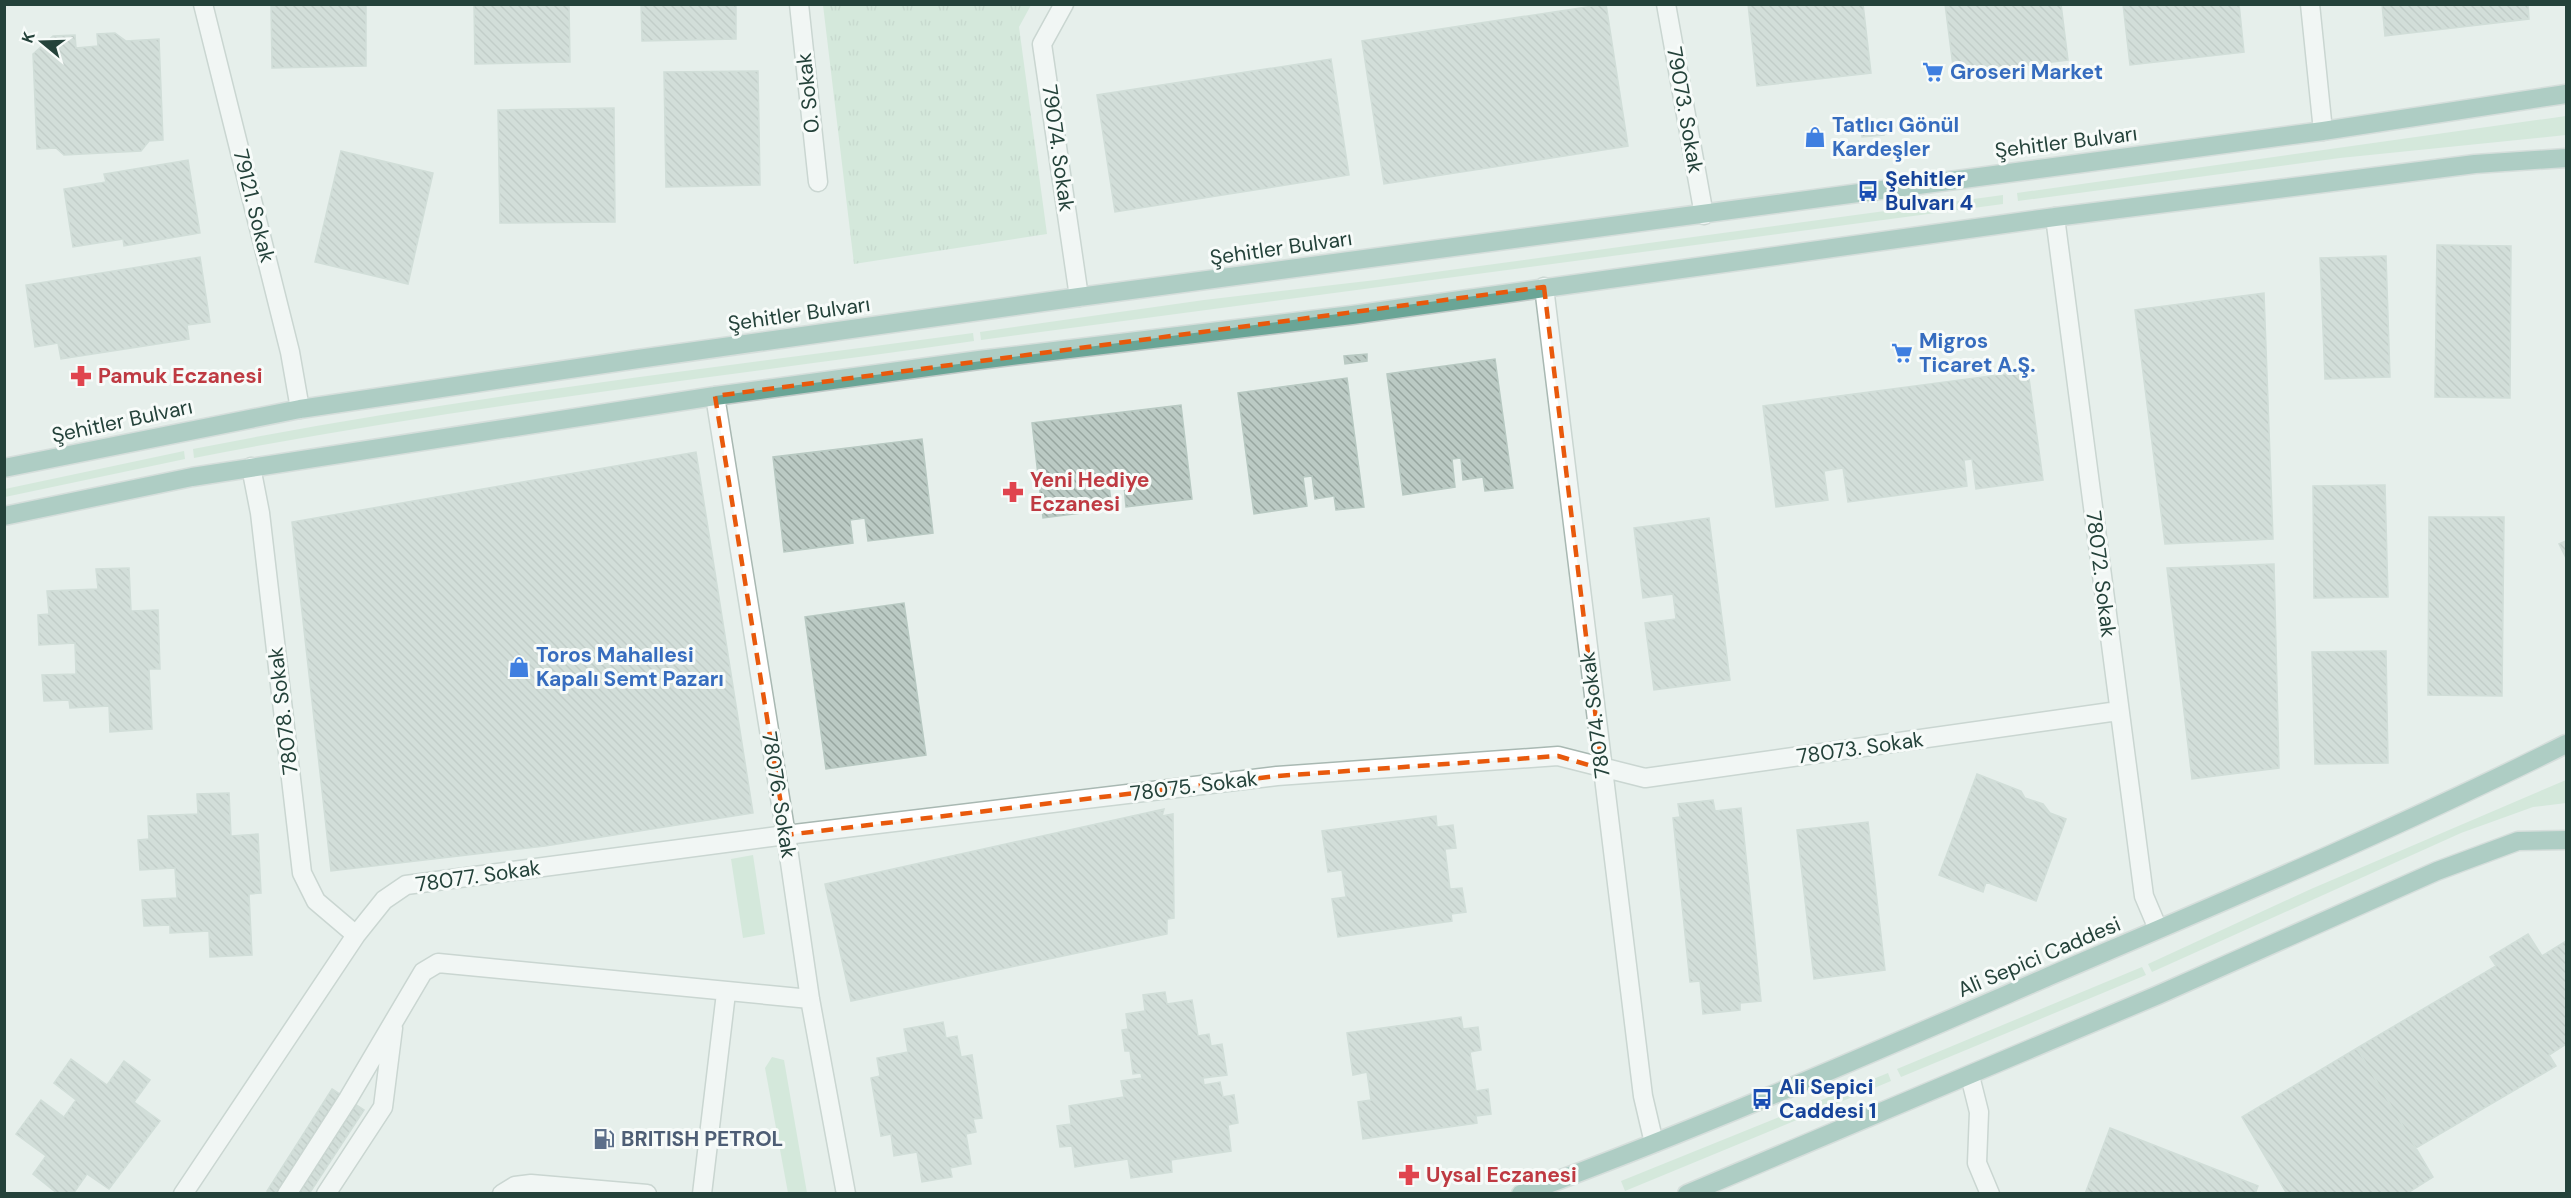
<svg xmlns="http://www.w3.org/2000/svg" width="2571" height="1198" viewBox="0 0 2571 1198" font-family="'DM Sans',sans-serif">
  <defs>
    <pattern id="park-tufts" width="24" height="20" patternUnits="userSpaceOnUse" patternTransform="scale(1.5)"><rect width="24" height="20" fill="#bfe0c8"/><path d="M3 7l-1-3M5 7V3M7 7l1-3M15 17l-1-3M17 17v-4M19 17l1-3" fill="none" stroke="#a4c1ad"/></pattern>
    <pattern id="building-back-hatch" width="6" height="6" patternUnits="userSpaceOnUse" patternTransform="scale(1.5)"><rect width="6" height="6" fill="#bbcac4"/><path d="M-1 5l2 2M0 0l6 6M5-1l2 2" fill="none" stroke="#98a6a0"/></pattern>
  </defs>
  <rect width="100%" height="100%" fill="#e6efeb"/>
  <path fill="#bfe0c8" d="M2566,116v19l-226,23 -322,43 -1,-8z
    M2003,195v9l-1022,136 -1,-8 224,-32 172,-20z
    M973,333l1,8c-260,37 -522,66 -780,117l-1,-9c257,-51 520,-81 780,-116z
    M184,451l1,8 -180,38v-8z
    M2566,780v23l-33,4 -72,26 -309,139 -4,-8 163,-75z
    M753,855l12,79 -22,4 -12,-79z
    M2142,967l4,8 -245,102 -4,-8z
    M772,1057l12,3 23,133h-19l-23,-125z
    M1888,1073l3,8 -266,110 -4,-10z"/>
  <path fill="url(#park-tufts)" d="M823,5h208l-12,22 28,207 -193,30z"/>
  <path fill="url(#building-back-hatch)" stroke="#b8c9c2" stroke-width="1.5" d="M271,4h95v62l-94,2z
    M474,4h95l1,58 -95,2z
    M641,4h95v35l-94,2z
    M1606,4l22,142 -244,38 -22,-143z
    M1748,4h115l8,69 -114,13z
    M1945,4h116l7,56 -114,14z
    M2123,4h116l5,48 -114,13z
    M2382,4h146l1,15 -144,17z
    M115,33l11,8 33,-2 4,101 -14,1 -8,10 -77,4 -8,-7 -19,1 -4,-95 20,-18 22,-1 1,13 22,-2 -1,-12z
    M1331,59l18,116 -234,37 -18,-117z
    M758,71l2,114 -94,2 -2,-115z
    M614,108l1,114 -115,1 -2,-113z
    M1883,127l1,8 -22,2 -1,-8z
    M341,151l92,22 -25,111 -93,-22z
    M188,160l12,73 -76,13 -1,-7 -50,8 -9,-58 42,-7 -2,-8z
    M2437,245l74,1 -1,152 -75,-1z
    M2386,256l4,121 -65,2 -5,-121z
    M200,257l10,65 -23,3 2,14 -128,20 -3,-16 -23,4 -9,-62z
    M2264,293l9,246 -108,5 -30,-234z
    M1367,354v7l-22,3 -1,-8z
    M1495,359l18,129 -28,3 -2,-14 -20,3 -2,-22 -9,1 3,28 -52,8 -16,-121z
    M2028,371l15,109 -67,9 -4,-30 -8,1 3,26 -119,16 -5,-34 -19,3 4,29 -52,7 -13,-101z
    M1347,378l17,129 -28,3 -2,-14 -19,3 -3,-23 -9,1 4,29 -53,8 -16,-121z
    M1181,405l11,94 -66,8 -2,-22 -15,1 3,23 -69,9 -11,-95z
    M922,439l11,94 -65,8 -3,-23 -15,2 3,23 -69,9 -11,-95z
    M696,452l57,361 -208,33 -214,25 -39,-349z
    M2385,485l3,112 -74,1 -1,-112z
    M2429,517h75l-2,179 -74,-1z
    M1709,518l21,162 -76,10 -9,-67 31,-4 -3,-25 -30,4 -9,-70z
    M2566,541v17l-7,-14z
    M2274,564l5,204 -87,11 -25,-211z
    M129,568l2,43 27,-1 2,59h-11l3,60 -42,3 -1,-26 -39,2 -1,-8 -25,1 -2,-26 34,-1 -1,-31 -36,2 -1,-30 11,-1 -2,-23 51,-2 -2,-20z
    M904,603l22,152 -100,14 -21,-152z
    M2386,651l2,112 -73,1 -3,-112z
    M1977,774l44,17 4,7 18,6 7,9 16,6 -30,82 -50,-19 -3,10 -44,-17z
    M229,793l2,43 27,-2 3,59 -12,1 3,61 -42,2 -1,-26 -39,2v-8l-26,1 -2,-26 35,-2 -2,-30 -35,2 -2,-30 11,-1 -1,-23 50,-2 -1,-20z
    M1713,800l2,11 26,-3 20,193 -21,2v7l-37,4 -3,-33 -10,1 -17,-164 7,-1 -2,-13z
    M1164,809l-2,7 11,-2 1,104 -7,1v15l-316,67 -26,-117z
    M1436,816l1,11 16,-2 3,23 -11,1 5,40 12,-1 4,24 -15,2 1,7 -114,16 -6,-38 14,-2 -4,-27 -14,2 -6,-41z
    M1868,822l17,148 -71,9 -17,-149z
    M2528,934l14,22 24,-15v103l-17,11 7,11 -140,82 -59,-100 139,-82 -6,-9z
    M1165,992l2,12 25,-4 6,36 11,-2 2,12 11,-2 5,31 -24,3 1,7 16,-3 3,15 11,-2 4,28 -10,2 3,26 -60,9 1,12 -41,6 -3,-19 -53,8 -3,-21 -12,1 -3,-21 14,-2 -2,-18 55,-9 -3,-16 21,-3 -1,-5 -8,1 -3,-23h-5l-3,-21 6,-1 -2,-15 19,-3 -2,-16z
    M1461,1017l2,12 15,-2 3,23 -11,2 6,39 12,-2 3,25 -15,2 1,7 -114,16 -5,-37 13,-2 -4,-28 -14,3 -6,-42z
    M943,1022l3,16 11,-2 4,21 11,-2 10,63 -9,1 3,13 -10,2 5,30 -21,4 2,9 -30,5 -5,-30 -23,4 -3,-22 -10,2 -10,-58 9,-2 -3,-18 31,-6 -4,-23z
    M2357,1048l76,129 -27,17h-119l-45,-77z
    M71,1059l36,26 17,-24 26,19 -16,22 26,19 -51,68 -22,-15 -14,20h-15l-25,-20 13,-18 -30,-22 25,-34 23,17 12,-17 -22,-17z
    M332,1089l32,21 -55,84h-38l-4,-3z
    M2110,1128l148,58 -3,8h-170z"/>
  <g fill="none" stroke-linecap="round" stroke-linejoin="round">
    <defs>
      <path id="minor" d="M203,4l87,348 10,57
        M799,4l19,178
        M1064,4l-22,40 37,253
        M1666,4l38,211
        M2310,4l13,127
        M2055,217l89,679 14,33
        M1544,287l99,809 11,47
        M715,396l71,439 24,164 36,195
        M251,467l9,46 42,360 14,28 40,34
        M1970,1076l9,36 -2,51 13,31
        M183,1194l173,-259 28,-35 22,-15 380,-50 491,-59 281,-20 87,22 473,-67
        M287,1194l61,-95 75,-127 15,-9 372,36
        M326,1194l57,-87 10,-79
        M502,1194l13,-8 16,-2 116,10
        M702,1194l24,-201"/>
      <path id="major" d="M4,468l296,-59 338,-50 441,-62 1244,-166 243,-37
        M4,516l188,-39 523,-81 264,-36 373,-45 703,-98 420,-53 91,-6
        M1521,1194c178,-65 351,-141 524,-216 175,-75 351,-149 521,-234
        M1687,1194l471,-199 279,-124 81,-30 48,-1"/>
    </defs>
    <use href="#minor" stroke="#a8b8b2" stroke-width="21"/>
    <use href="#major" stroke="#c2cac8" stroke-width="21"/>
    <use href="#minor" stroke="#fff" stroke-width="18"/>
    <use href="#major" stroke="#6aa596" stroke-width="18"/>
  </g>
  <path d="M0 0H2571V1198H0ZM1544,287l58,482 -44,-13 -281,20 -491,59 -71,-439z" fill="#e6efeb" fill-opacity=".55" fill-rule="evenodd"/>
  <path fill="none" stroke="#e8590c" stroke-width="4.5" stroke-dasharray="12 8" stroke-linejoin="round" d="M1544,287l58,482 -44,-13 -281,20 -491,59 -71,-439z"/>
  <defs>
    <symbol id="supermarket-bare" viewBox="-9 -9 18 18"><path d="M-6-5.5h2.5l.6 2H6L4.5 2H-2.5L-4.4-4H-6ZM-1.5 3.2a1.3 1.3 0 1 0 .1 0ZM3 3.2a1.3 1.3 0 1 0 .1 0Z" fill="#3f7fe0" stroke="#f7fbf9" stroke-width="2.5" paint-order="stroke"/></symbol>
    <symbol id="shop-bare" viewBox="-9 -9 18 18"><path d="M-5-2.5h2.3a2.7 3.5 0 0 1 5.4 0H5L5.5 6h-11ZM-1.5-2.5h3a1.5 2.3 0 0 0-3 0Z" fill="#3f7fe0" stroke="#f7fbf9" stroke-width="2.5" paint-order="stroke"/></symbol>
    <symbol id="bus-bare" viewBox="-9 -9 18 18"><path d="M-5-6H5V4H4V6H2V4H-2V6H-4V4H-5ZM-3.5-4V0h7V-4ZM-3.5 1.2v1.5H-2V1.2ZM2 1.2v1.5H3.5V1.2Z" fill="#1a4fb4" stroke="#f7fbf9" stroke-width="2.5" paint-order="stroke"/></symbol>
    <symbol id="pharmacy-bare" viewBox="-9 -9 18 18"><path d="M-2-6h4v4h4v4h-4v4h-4v-4h-4v-4h4Z" fill="#e0444e" stroke="#f7fbf9" stroke-width="2.5" paint-order="stroke"/></symbol>
    <symbol id="fuel-bare" viewBox="-9 -9 18 18"><path d="M-5.5-6h7V0h2V4h1.3V-2.5L3-4.5l.8-.8L6-3V5H2.5V1h-1V6h-7ZM-4.2-4.7v3.2H.2V-4.7Z" fill="#5c6f8a" stroke="#f7fbf9" stroke-width="2.5" paint-order="stroke"/></symbol>
  </defs>
  <g fill-rule="evenodd">
    <use href="#supermarket-bare" x="1918" y="57" width="30" height="30"/>
    <use href="#shop-bare" x="1800" y="122" width="30" height="30"/>
    <use href="#bus-bare" x="1853" y="176" width="30" height="30"/>
    <use href="#supermarket-bare" x="1887" y="338" width="30" height="30"/>
    <use href="#pharmacy-bare" x="66" y="361" width="30" height="30"/>
    <use href="#pharmacy-bare" x="998" y="477" width="30" height="30"/>
    <use href="#shop-bare" x="504" y="652" width="30" height="30"/>
    <use href="#bus-bare" x="1747" y="1084" width="30" height="30"/>
    <use href="#fuel-bare" x="589" y="1124" width="30" height="30"/>
    <use href="#pharmacy-bare" x="1394" y="1160" width="30" height="30"/>
  </g>
  <g text-anchor="middle" stroke-width="6" stroke-linejoin="round" paint-order="stroke">
    <g font-size="21" font-weight="bold" fill="#366cbe" stroke="#f7fbf9" text-anchor="start">
      <text x="1950" y="79">Groseri Market</text>
      <text x="1832" y="132">Tatlıcı Gönül<tspan x="1832" dy="24">Kardeşler</tspan></text>
      <text x="1919" y="348">Migros<tspan x="1919" dy="24">Ticaret A.Ş.</tspan></text>
      <text x="536" y="662">Toros Mahallesi<tspan x="536" dy="24">Kapalı Semt Pazarı</tspan></text>
    </g>
    <g font-size="21" fill="#24423a" stroke="#f7fbf9">
      <text transform="translate(808 93) rotate(-96)" y="7">0. Sokak</text>
      <text transform="translate(1685 110) rotate(80)" y="7">79073. Sokak</text>
      <text transform="translate(2066 142) rotate(-7)" y="7">Şehitler Bulvarı</text>
      <text transform="translate(1058 148) rotate(82)" y="7">79074. Sokak</text>
      <text transform="translate(254 206) rotate(76)" y="7">79121. Sokak</text>
      <text transform="translate(1281 248) rotate(-8)" y="7">Şehitler Bulvarı</text>
      <text transform="translate(799 314) rotate(-8)" y="7">Şehitler Bulvarı</text>
      <text transform="translate(122 421) rotate(-12)" y="7">Şehitler Bulvarı</text>
      <text transform="translate(2101 574) rotate(83)" y="7">78072. Sokak</text>
      <text transform="translate(283 711) rotate(-97)" y="7">78078. Sokak</text>
      <text transform="translate(1595 715) rotate(-97)" y="7">78074. Sokak</text>
      <text transform="translate(1860 748) rotate(-8)" y="7">78073. Sokak</text>
      <text transform="translate(1194 786) rotate(-7)" y="7">78075. Sokak</text>
      <text transform="translate(779 795) rotate(81)" y="7">78076. Sokak</text>
      <text transform="translate(478 876) rotate(-8)" y="7">78077. Sokak</text>
      <text transform="translate(2039 957) rotate(-23)" y="7">Ali Sepici Caddesi</text>
    </g>
    <g font-size="21" font-weight="bold" fill="#164399" stroke="#f7fbf9" text-anchor="start">
      <text x="1885" y="186">Şehitler<tspan x="1885" dy="24">Bulvarı 4</tspan></text>
      <text x="1779" y="1094">Ali Sepici<tspan x="1779" dy="24">Caddesi 1</tspan></text>
    </g>
    <g font-size="21" font-weight="bold" fill="#be3a42" stroke="#f7fbf9" text-anchor="start">
      <text x="98" y="383">Pamuk Eczanesi</text>
      <text x="1030" y="487">Yeni Hediye<tspan x="1030" dy="24">Eczanesi</tspan></text>
      <text x="1426" y="1182">Uysal Eczanesi</text>
    </g>
    <g font-size="21" font-weight="bold" fill="#4e5e75" stroke="#f7fbf9" text-anchor="start">
      <text x="621" y="1146">BRITISH PETROL</text>
    </g>
  </g>
  <rect width="2571" height="1198" fill="none" stroke="#24423a" stroke-width="12"/>
  <g transform="translate(42 42) rotate(289)" stroke="#f7fbf9" stroke-width="4.5" paint-order="stroke">
  <path d="M0-4.5L10 22L0 15L-10 22Z" fill="#24423a"/>
  <text y="-9" font-size="16" font-weight="bold" text-anchor="middle" fill="#24423a">K</text>
  </g>
</svg>
